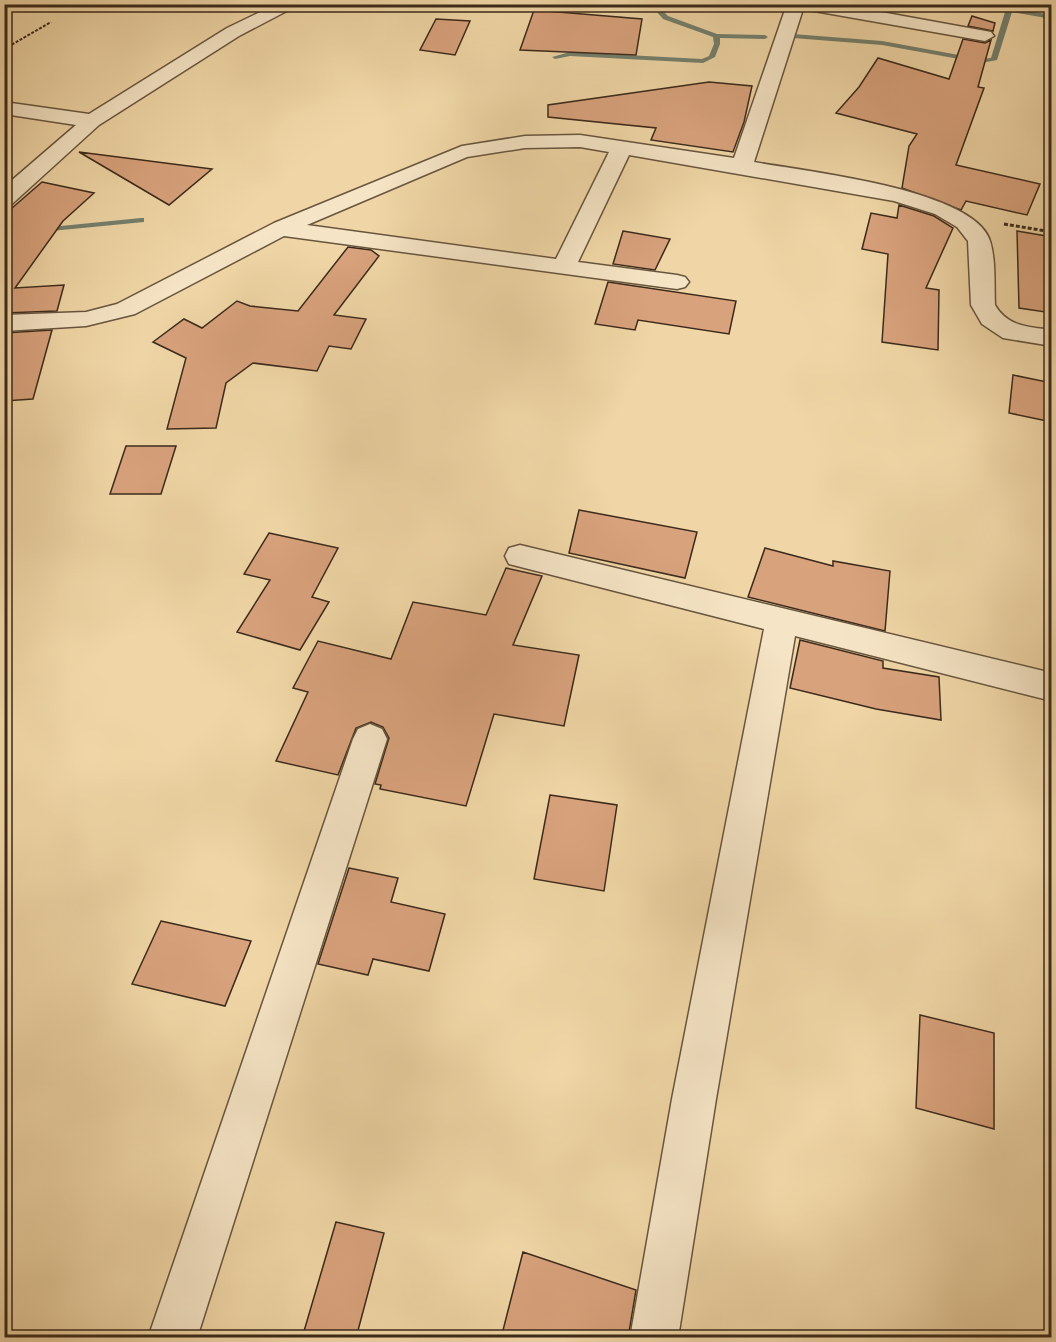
<svg xmlns="http://www.w3.org/2000/svg" width="1056" height="1342" viewBox="0 0 1056 1342" font-family="'IM FELL Double Pica',serif">
  <rect width="100%" height="100%" fill="#f0d6a6"/>
  <filter id="stains"><feTurbulence type="fractalNoise" baseFrequency=".00333" numOctaves="4"/><feColorMatrix values="0 0 0 0 .2 0 0 0 0 .09 0 0 0 0 .02 0 0 0 .5 -.17"/></filter>
  <radialGradient id="worn" r=".72"><stop offset=".6" stop-color="#630" stop-opacity="0"/><stop offset="1" stop-color="#630" stop-opacity=".3"/></radialGradient>
  <g fill="none" stroke-linecap="round" stroke-linejoin="round">
    <path fill="#74806e" fill-rule="evenodd" d="M650,4h6l12,12 49,18 48,1 3,2 -3,2 -45,-1v6l-5,13 -12,6 -133,-7 -15,3 -3,-2 18,-5 132,7 7,-3 5,-12 -1,-7 -50,-18z
      M938,4c39,0 76,4 114,11v4l-40,-7 -15,48 -16,3 -99,-18 -89,-7 -3,-2 3,-2 89,7 99,18 10,-1 14,-46z
      M141,218h3v4l-103,10 -4,-2 4,-2z"/>
  </g>
  <path fill="#d8a27c" stroke="#3b2a1b" stroke-width="1.5" d="M534,10l108,9 -6,36 -116,-5z
    M972,16l23,7 -2,8 -25,-5z
    M436,19l34,2 -15,34 -35,-5z
    M963,39l22,4 6,-3 -13,47 6,1 -28,77 84,19 -13,31 -61,-14 -5,9 -59,-22 7,-42 8,-12 -81,-21 23,-26 19,-29 71,21z
    M709,82l43,4 -8,36 -11,30 -82,-12 5,-12 -108,-11v-12z
    M79,152l133,17 -43,36z
    M42,182l52,11 -31,28 -48,67 49,-3 -7,26 -53,2v-98z
    M899,205l35,11 19,12 -27,60 13,2 -1,60 -56,-8 6,-88 -26,-5 9,-36 26,5z
    M623,231l47,8 -15,31 -42,-6z
    M1017,231l35,6v76l-33,-5z
    M348,247l23,3 8,6 -45,59 32,4 -15,30 -22,-3 -12,25 -64,-8 -27,20 -10,45 -49,1 19,-71 -33,-16 31,-23 18,9 35,-27 13,5 48,5z
    M608,282l128,19 -7,33 -91,-14 -3,10 -40,-6z
    M52,330l-19,69 -29,2v-68z
    M1013,375l39,8v39l-43,-9z
    M126,446h50l-15,48h-51z
    M579,510l118,22 -12,46 -116,-25z
    M269,533l69,15 -26,49 17,5 -29,48 -63,-18 33,-52 -26,-6z
    M765,548l68,18v-5l57,10 -5,60 -137,-34z
    M506,568l36,8 -29,69 66,10 -15,71 -70,-12 -28,92 -86,-17 1,-4 -6,-1 14,-46 -6,-11 -12,-5 -15,6 -18,47 -62,-14 32,-69 -15,-4 25,-47 73,18 22,-57 73,13z
    M800,640l83,21v7l56,9 2,43 -65,-11 -86,-21z
    M550,795l67,10 -13,86 -70,-12z
    M349,868l49,10 -7,24 54,12 -16,57 -56,-12 -5,16 -50,-11z
    M161,921l90,20 -26,65 -93,-22z
    M920,1015l74,18v96l-78,-21z
    M336,1222l48,11 -28,105h-54z
    M523,1252l113,38 -8,48h-127z"/>
  <g fill="none" stroke-linecap="round" stroke-linejoin="round">
    <defs>
      <path id="street" d="M277,4h23l-61,32 -140,89 -87,79 -8,1v-18l72,-62 -72,-11v-12l85,12 138,-86z
        M787,4h50l154,28 3,4 -9,5 -182,-32 -49,153c49,9 221,27 236,79 6,19 4,44 5,64 13,22 34,22 57,25v16l-49,-8 -21,-14 -11,-19 -3,-64 -11,-14 -22,-13 -41,-13 -265,-46 -51,107 99,13 8,2 4,5 -4,5 -8,2 -393,-53 -149,78 -49,12 -82,5v-16l82,-3 31,-8 157,-81 188,-77 63,-10 55,-1 154,23zM580,147l29,5 -53,107 -249,-34 160,-68 58,-9z
        M1028,4h22l1,1 -9,5 -12,-2z
        M520,545l532,128v28l-257,-65 -79,463 -38,239h-48l42,-239 92,-470 -255,-65 -4,-8 4,-8z
        M370,724l12,5 5,10 -190,599h-49l205,-599 5,-10z"/>
    </defs>
    <use href="#street" stroke="#68553e" stroke-width="3"/>
    <path stroke="#3b2a1b" stroke-width="2" stroke-dasharray="3 1.5" stroke-linecap="butt" d="M4,49l47,-27"/>
    <path stroke="#3b2a1b" stroke-width="3" stroke-dasharray="4 2" stroke-linecap="butt" d="M1004,224l48,8"/>
    <use href="#street" fill="#f5e4c5" fill-rule="evenodd"/>
  </g>
  <rect width="1056" height="1342" fill="none" stroke="#f0d6a6" stroke-width="24"/>
  <rect x="6" y="6" width="1044" height="1330" fill="none" stroke="#3b2a1b" stroke-width="3"/>
  <rect x="12" y="12" width="1032" height="1318" fill="none" stroke="#3b2a1b" stroke-width="1.5"/>
  <rect width="100%" height="100%" filter="url(#stains)"/>
  <rect width="100%" height="100%" fill="url(#worn)"/>
</svg>
